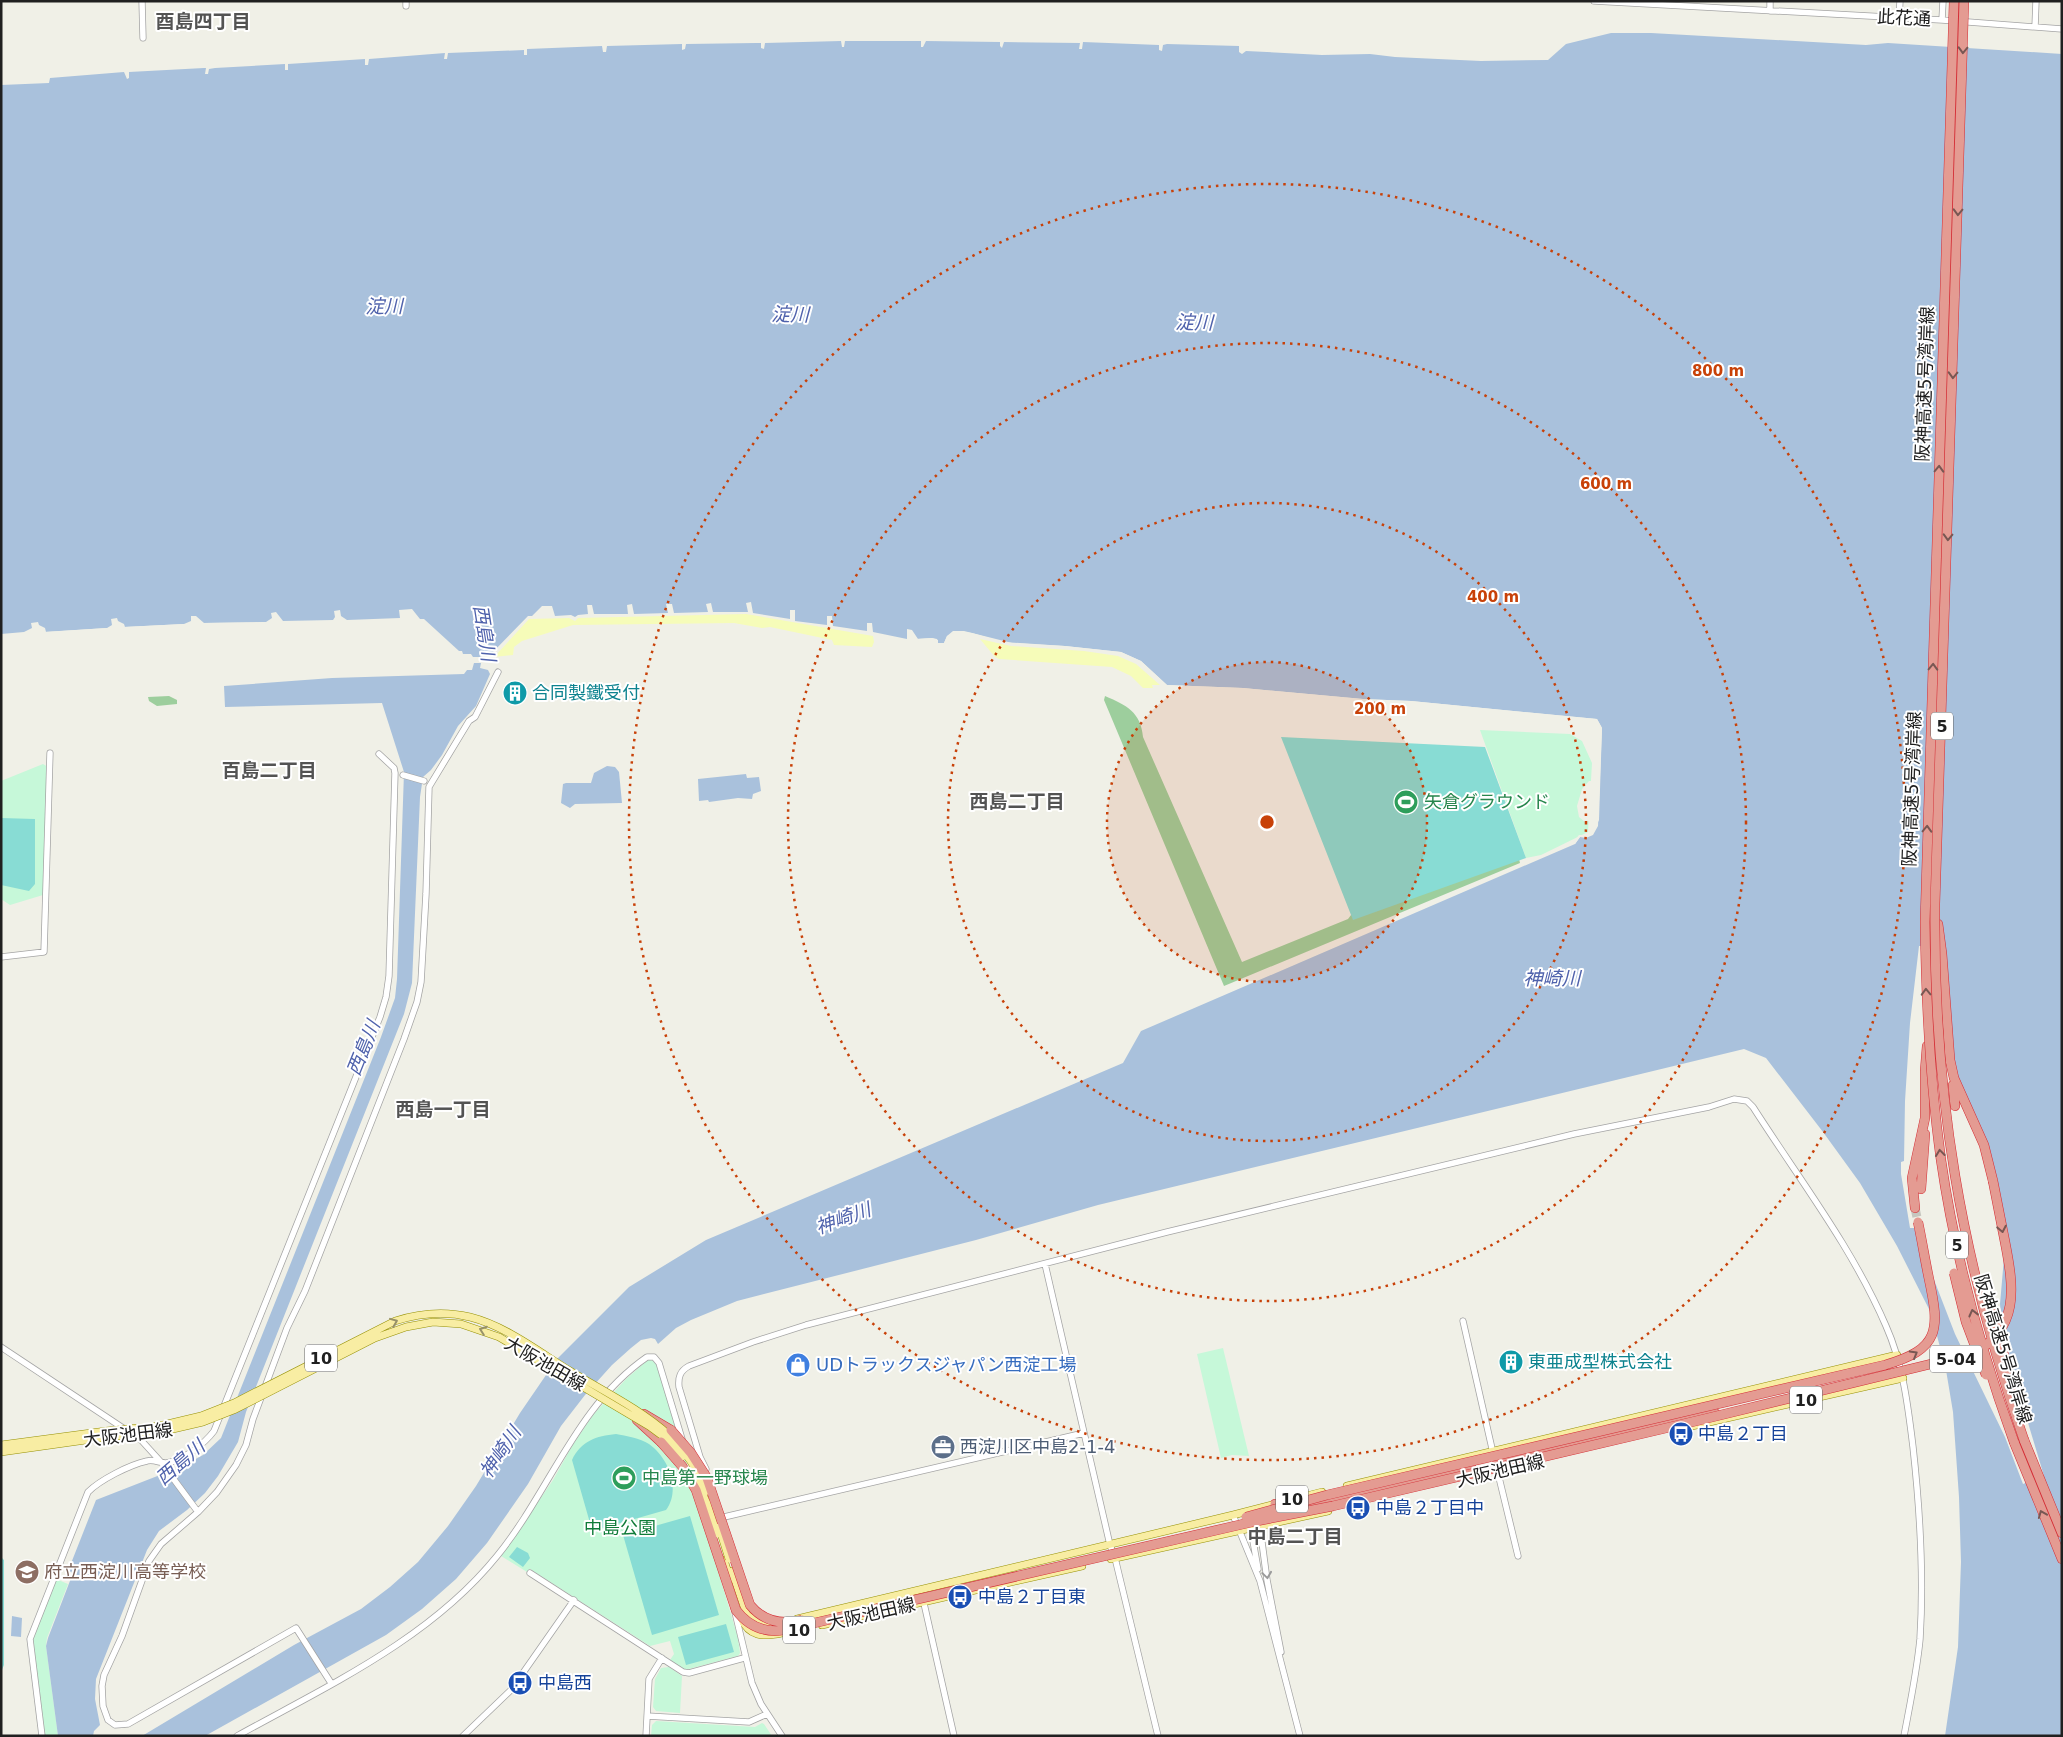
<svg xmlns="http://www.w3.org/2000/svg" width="2063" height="1737" viewBox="0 0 2063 1737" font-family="'DejaVu Sans','Noto Sans JP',sans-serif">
  <rect width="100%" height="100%" fill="#f0f0e7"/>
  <path fill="#9dce9d" d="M169,696l8,4v4l-20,2 -8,-5 -1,-4z
    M1105,696c21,9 36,16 38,41l99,225 106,-43 9,-12 160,-56 3,12 -296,123 -120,-286z"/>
  <path fill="#f6fcb9" d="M746,614l127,22 1,6 -2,5 -38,-2 -2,-5 -62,-13 -8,1 -28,-5 -161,2 -51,16 -8,6 -1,8 -19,2 35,-38 40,-1 6,3 3,-3z
    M980,639l31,7 73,5 34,5 18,8 24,21h-8l1,3h-10l-12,-12 -19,-9 -113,-8 -4,-2z"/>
  <path fill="#c6f8d9" d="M1480,730l90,4 12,7 10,22 -4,69 -47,23 -15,3z
    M43,764l5,3 -5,128 -33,10 -9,-6v-118z
    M1223,1348l26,108 -17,-1 -11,3 -24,-104z
    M649,1359l8,4 81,275 2,15 -2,3 -53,14 -15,-10 4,-6 -4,-13 -20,5 -120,-77 -3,3 -26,-16 52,-76 19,-34 21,-31 33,-36z
    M56,1579l12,5 -21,54 -1,8 12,90h-13l-12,-97z
    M669,1667l13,9 -2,37 -24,-2 -3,-4 2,-28 6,-11z
    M656,1721l99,6 7,-4 2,1 8,12h-121l1,-11z"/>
  <path fill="#88dcd4" d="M1281,737l204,10 41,111 -173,62z
    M1,818l34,1v65l-6,7 -28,-6z
    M616,1434c10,2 24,4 33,10 20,14 32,46 17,66l-63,18 -13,-5 -18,-63c9,-19 24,-24 44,-26z
    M690,1516l29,99 -67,20 -29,-100z
    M517,1547l11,6 2,5 -7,9 -14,-10z
    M1,1557l3,3v105l-3,7z
    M726,1624l8,28 -48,13 -8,-28z"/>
  <path fill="#a9c1dc" d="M1611,33h40l215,12 22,-2 174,11v1682h-117l13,-89 3,-85 -2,-65 -6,-85 -7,-42 -15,-57 -34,-67 -37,-63 -37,-51 -57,-74 -22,-9 -646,156 -122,35 -239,61 -46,19 -15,8 -18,16 -3,-5 -4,-1 -10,2 -10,8 -19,17 -27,30 -24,31 -33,58 -41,59 -31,36 -34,30 -36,26 -181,101h-63l152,-91 67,-36 29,-22 28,-25 30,-36 28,-40 44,-73 37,-54 72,-72 77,-47 417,-177 18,-32 434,-187 5,-7 12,-2 7,-15 3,-92 -5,-9 -186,-18 -48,-2 -120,-11 -76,-3 -26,-24 -20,-9 -56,-6 -62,-4 -31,-9 -14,-2 -11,5 -3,7h-6v-3l-6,-2 -14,1 -6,-9 -5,-1v10l-34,-7 -1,-9h-5v8l-34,-5 -1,-10h-5v9l-32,-4v-11h-5v9l-37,-6 -2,-11 -5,1 2,9h-35l-2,-9 -5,1 2,8 -34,1 -2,-9h-6l2,9 -34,1 -2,-10 -5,1 1,9h-34l-2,-9h-5l1,9 -10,1 -3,2 -4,-2 -16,1 -3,-10h-10l-10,10h-4l-36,37h-9l-2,4h-8l-2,-3h-8l-1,-3h-3l-35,-32h-4l-8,-10 -13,1 1,8 -53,2 -6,-4 -1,-6 -6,1 1,6 -2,3 -50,1 -7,-9 -5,1 1,5 -6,4 -62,1 -8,-7h-5v5l-7,3 -59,3 -1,-3 -6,-3 -1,-3 -6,1 1,6 -5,3 -61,4 -1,-4 -6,-3 -1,-3 -7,1 1,5 -8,4 -23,2v-549l48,-2 1,-5 74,-6 3,7 2,-1v-6l75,-4h2l-1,6h3l1,-5 6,-1 70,-4v6h3v-6l77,-5v6h3l1,-6 76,-6 -1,6h3l1,-6 76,-3v5h3v-6l75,-3 1,6h3l1,-6 75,-2v6l3,-1 1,-5 70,-1h5v5l3,1 1,-6 76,-2 1,6h2l1,-6h76v6h2l3,-6 74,1v4l2,2 2,-6 76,1 -1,6h3l1,-7 76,3v5l3,1 1,-6 4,-1 72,2v6l3,2 4,-3 76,4 48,-1 25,3 86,4 67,-1 18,-16z
    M474,663h7l-1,5 8,2 2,4 -14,32 -18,20 -16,29 -11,15 -8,7 -3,20 -8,186 -8,31 -158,398 -8,30 -20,34 -13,17 -18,17 -28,21 -12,19 -51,129 -1,20 5,26 -6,6 -1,5h-35l-12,-90 2,-8 25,-65 -5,-2 28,-71 87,-34 20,-11 18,-17 160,-401 14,-39 2,-19 7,-207 -22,-69 -157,4 -1,-21 108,-8 132,-4 3,-4h5z
    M607,766l8,1 4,5 3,31 -47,1 -5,4 -9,-5 2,-19 3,-1h25l3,-10z
    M746,774l1,4 12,-1 2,14 -8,3 -1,5 -14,-1 -29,4 -1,-2 -9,1 -1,-22z
    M12,1616l10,2 -1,19 -10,-1z"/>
  <path fill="#f0f0e7" d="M266,622h3l-3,2 -62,2 -2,-3z
    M184,624h8l-8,3 -59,3 -2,-3z
    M107,628h4l-4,3 -61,3 -3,-2z
    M953,631h11l48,12 53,3 56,6 20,9 26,24 76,3 120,11 48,2 186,18 5,9 -4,98 -5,9 -7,3 -6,-1 -5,7 -1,-3 5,-6h6l6,-2 6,-14 3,-90 -4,-7 -14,-2 9,4 1,4 -2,4 -5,1 -24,-6 -4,-4 4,-5 -21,-2 5,2 1,3 -6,5 -33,-3 -7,-5 1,-5h18l-24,-3 -69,-5 10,1 3,4v4l-9,2 -35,-4 -2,-3 1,-4 4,-2 22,1 -103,-7h-1l12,3v6l-4,2 -38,-3 -3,-1 -1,-4 5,-5 12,2 10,-1 -143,-8 -27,-25 -19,-9 -55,-6 -63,-4 -38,-11 -12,1 -9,11h-6l-1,-4 -19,1 -2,-3 17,-1 5,1 1,4h6l3,-7z
    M1589,781h5l3,3 -3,15 2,13 -3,8 -8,2 -6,-5 -2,-11 5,-17z
    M1945,945l3,45 10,108 18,36 7,20 21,104 -4,46 4,39 40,133 -21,8 -18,-47 -50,-103 -41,-106h-4l-9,-54v-12l3,-1 1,-60 5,-78 9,-77z"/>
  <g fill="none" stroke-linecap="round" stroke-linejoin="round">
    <path stroke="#c6c6bf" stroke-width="9" stroke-dasharray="9 4.5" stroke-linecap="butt" d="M1915,1208l3,14"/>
    <defs>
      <path id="tertiary" d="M142,1l1,37
        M406,1v5
        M1594,1l348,19 120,9
        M1770,11v-10
        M1899,18l1,-17
        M1942,20l1,-19
        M2035,27l1,-26
        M403,775l21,6
        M1,957l43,-5 6,-199
        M1045,1264l65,281 5,13 43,178
        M1463,1321l30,132
        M1,1347l140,93 20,22 37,50
        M1496,1465l22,91
        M706,1469l-6,-12 -21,-70c-1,-10 1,-16 10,-21l64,-24 53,-17 361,-93 407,-98 135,-27 25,-8 13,2 6,6c46,72 99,140 133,219 17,38 22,80 27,121 7,63 11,128 7,192 -3,32 -10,65 -16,97
        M1233,1515l27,66 40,155
        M724,1517l360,-84
        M1250,1524l8,45
        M1260,1527l7,53 14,72
        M530,1573l153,99 6,1 55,-15
        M923,1599l31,137
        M734,1608l18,75 9,21 21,32
        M331,1683l-35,-55 -168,96 -13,1 -7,-5 -5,-14 -1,-20 2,-11 18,-39 27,-75 12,-17 37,-32 19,-20 19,-27 10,-20 7,-26 34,-91 18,-37 99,-252 13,-37 4,-20 5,-88 3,-107 40,-66 6,-4 23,-45
        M647,1716l102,6 18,-8
        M42,1736l-12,-97 58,-147c12,-12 41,-27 59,-31 6,-2 13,2 19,2 17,-2 39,-20 48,-32l166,-414 6,-20 3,-21 6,-203 -1,-5 -15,-14
        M237,1736c92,-51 193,-97 260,-180 53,-65 79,-150 150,-199h7l5,6 23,76
        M463,1736l48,-46 63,-90
        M646,1736l3,-57 13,-21"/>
      <path id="primary" d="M1692,1426l211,-48
        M1347,1486l550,-131
        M1111,1559l217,-48
        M724,1560l6,19
        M732,1571l15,44 14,8h19
        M741,1618c8,19 22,19 41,15
        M797,1619l436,-104 89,-23
        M822,1625l260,-59"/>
      <path id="motorway" d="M1938,924l4,30 8,106 4,18 30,67 9,36
        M1953,1085l2,21
        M1921,1189l4,-55
        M1915,1208l-3,-30 13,-60v-47l2,-25
        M644,1414l27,16
        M637,1420l24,22
        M2024,1440l38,93
        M2014,1442l48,117
        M1495,1462l198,-46 22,-3
        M1275,1504l29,1 167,-38"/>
    </defs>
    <use href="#tertiary" stroke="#a4a4a4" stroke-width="7"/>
    <use href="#primary" stroke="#969106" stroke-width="8"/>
    <use href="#motorway" stroke="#d42d35" stroke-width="10"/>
    <use href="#tertiary" stroke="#fff" stroke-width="5.5"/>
    <use href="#primary" stroke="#f8eda3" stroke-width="7"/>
    <use href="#motorway" stroke="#e49b92" stroke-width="9"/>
    <defs>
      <path id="primary-bridge" d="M1,1445l105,-14 53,-5 42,-10 33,-13 161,-82c25,-8 50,-10 75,-4 36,9 69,35 100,54 33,20 70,38 99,64 16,16 29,35 38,56
        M1,1452l106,-15 53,-5 43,-10 33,-13 139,-71 31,-11 27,-5 28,2 38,13 150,89 15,11 18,20
        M695,1476l12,28 10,30
        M719,1527l10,32"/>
      <path id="motorway-bridge" d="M1954,1l-29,921c1,80 5,159 16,238 14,97 40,191 73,282
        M1964,1l-29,903c-2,190 26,357 89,536
        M1954,1273l12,49 20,53
        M1995,1312l16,77
        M671,1430l20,23 16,25 43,127c14,17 32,20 52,15
        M661,1442l21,24 14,24 40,120c12,16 28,23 48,20l468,-108 81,-16 363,-85 276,-67c48,-25 42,-66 33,-112 -4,-20 -8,-40 -12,-61
        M1246,1517l81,-22 558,-130c55,-16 55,-35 44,-86 -4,-19 -7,-38 -11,-57"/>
    </defs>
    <use href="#primary-bridge" stroke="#969106" stroke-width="8" stroke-linecap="butt"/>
    <use href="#motorway-bridge" stroke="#d42d35" stroke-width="10" stroke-linecap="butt"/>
    <use href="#primary-bridge" stroke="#f8eda3" stroke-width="7"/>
    <use href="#motorway-bridge" stroke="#e49b92" stroke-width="9"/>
  </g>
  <defs><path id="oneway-chevron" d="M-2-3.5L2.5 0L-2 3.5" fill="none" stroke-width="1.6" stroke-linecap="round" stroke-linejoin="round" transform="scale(1.25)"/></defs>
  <g stroke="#785753">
    <use href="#oneway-chevron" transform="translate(1963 50) rotate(92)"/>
    <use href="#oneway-chevron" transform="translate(1958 212) rotate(92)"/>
    <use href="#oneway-chevron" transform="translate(1953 375) rotate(92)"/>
    <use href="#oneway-chevron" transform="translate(1939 469) rotate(-88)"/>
    <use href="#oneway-chevron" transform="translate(1948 537) rotate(92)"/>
    <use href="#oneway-chevron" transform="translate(1933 667) rotate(-88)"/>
    <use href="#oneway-chevron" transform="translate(1927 829) rotate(-88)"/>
    <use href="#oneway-chevron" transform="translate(1926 992) rotate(-92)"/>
    <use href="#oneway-chevron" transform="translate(1940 1153) rotate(-97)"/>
    <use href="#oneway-chevron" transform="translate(2002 1229) rotate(79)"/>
    <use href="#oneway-chevron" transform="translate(1973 1313) rotate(-104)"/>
    <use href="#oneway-chevron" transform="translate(1914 1354) rotate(-30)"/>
    <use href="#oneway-chevron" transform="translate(2042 1514) rotate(-112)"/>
  </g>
  <g stroke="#979168">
    <use href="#oneway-chevron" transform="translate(394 1322) rotate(-22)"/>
    <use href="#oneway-chevron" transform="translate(483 1330) rotate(-160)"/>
  </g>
  <use stroke="#9b9b9b" href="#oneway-chevron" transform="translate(1267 1575) rotate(82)"/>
  <circle cx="1267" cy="822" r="160" fill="#c84108" fill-opacity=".12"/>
  <g fill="none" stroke="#c84108" stroke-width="2.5" stroke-dasharray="2.5 5">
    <circle cx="1267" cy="822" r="160"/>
    <circle cx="1267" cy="822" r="319"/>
    <circle cx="1267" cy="822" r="479"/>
    <circle cx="1267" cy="822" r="638"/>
  </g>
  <defs>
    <symbol id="building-disc" viewBox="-11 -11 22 22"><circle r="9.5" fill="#0f9aa8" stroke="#fff"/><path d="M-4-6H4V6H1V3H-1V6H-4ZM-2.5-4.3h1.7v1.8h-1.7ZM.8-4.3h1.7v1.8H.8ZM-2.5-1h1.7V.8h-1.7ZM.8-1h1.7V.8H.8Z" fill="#fff"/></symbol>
    <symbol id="stadium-disc" viewBox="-11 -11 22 22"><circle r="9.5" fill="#2e9e5b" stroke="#fff"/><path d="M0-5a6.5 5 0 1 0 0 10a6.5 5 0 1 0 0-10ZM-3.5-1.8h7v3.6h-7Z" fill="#fff"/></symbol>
    <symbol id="shop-disc" viewBox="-11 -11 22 22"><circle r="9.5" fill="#3f7fe0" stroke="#fff"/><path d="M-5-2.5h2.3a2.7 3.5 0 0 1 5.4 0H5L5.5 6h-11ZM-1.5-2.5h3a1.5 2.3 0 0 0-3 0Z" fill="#fff"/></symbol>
    <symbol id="bus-disc" viewBox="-11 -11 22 22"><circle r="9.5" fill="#1a4fb4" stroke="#fff"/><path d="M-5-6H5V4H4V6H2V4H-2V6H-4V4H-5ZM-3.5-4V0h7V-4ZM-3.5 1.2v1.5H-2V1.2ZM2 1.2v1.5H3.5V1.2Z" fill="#fff"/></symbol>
    <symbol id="office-disc" viewBox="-11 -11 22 22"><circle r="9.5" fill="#5c6f8a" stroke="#fff"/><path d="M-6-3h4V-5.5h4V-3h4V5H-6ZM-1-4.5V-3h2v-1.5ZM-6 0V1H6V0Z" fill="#fff"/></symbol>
    <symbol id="school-disc" viewBox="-11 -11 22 22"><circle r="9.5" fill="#8d6e63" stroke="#fff"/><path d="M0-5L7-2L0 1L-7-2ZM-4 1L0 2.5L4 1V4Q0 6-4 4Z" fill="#fff"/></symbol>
  </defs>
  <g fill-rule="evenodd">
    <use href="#building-disc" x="501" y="679" width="28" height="28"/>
    <use href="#stadium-disc" x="1392" y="788" width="28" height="28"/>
    <use href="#building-disc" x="1497" y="1348" width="28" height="28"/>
    <use href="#shop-disc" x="784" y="1351" width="28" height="28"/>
    <use href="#bus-disc" x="1667" y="1420" width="28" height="28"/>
    <use href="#office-disc" x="929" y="1433" width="28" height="28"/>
    <use href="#stadium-disc" x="610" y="1464" width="28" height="28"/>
    <use href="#bus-disc" x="1344" y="1494" width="28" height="28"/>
    <use href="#school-disc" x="13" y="1558" width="28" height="28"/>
    <use href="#bus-disc" x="946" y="1583" width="28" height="28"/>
    <use href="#bus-disc" x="506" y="1669" width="28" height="28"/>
  </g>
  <g text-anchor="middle" stroke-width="4" stroke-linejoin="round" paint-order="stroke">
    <g fill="#fff" stroke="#636363" stroke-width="1">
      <rect x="1931" y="712.5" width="22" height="27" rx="4"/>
      <rect x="1946" y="1231.5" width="22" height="27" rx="4"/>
      <rect x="305" y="1344.5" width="32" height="27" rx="4"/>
      <rect x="1930" y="1345.5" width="52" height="27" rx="4"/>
      <rect x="1790" y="1386.5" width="32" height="27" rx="4"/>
      <rect x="1276" y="1485.5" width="32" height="27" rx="4"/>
      <rect x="783" y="1616.5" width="32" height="27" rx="4"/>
    </g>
    <g font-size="16" font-weight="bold" fill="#202020">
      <text x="1942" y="732">5</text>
      <text x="1957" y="1251">5</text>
      <text x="321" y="1364">10</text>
      <text x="1956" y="1365">5-04</text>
      <text x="1806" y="1406">10</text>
      <text x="1292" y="1505">10</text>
      <text x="799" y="1636">10</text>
    </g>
    <g font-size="18" fill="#202020" stroke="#fff">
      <text transform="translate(1904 18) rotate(3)" y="6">此花通</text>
      <text transform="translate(1925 384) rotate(-88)" y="6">阪神高速5号湾岸線</text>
      <text transform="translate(1912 789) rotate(-88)" y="6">阪神高速5号湾岸線</text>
      <text transform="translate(2003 1349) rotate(73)" y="6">阪神高速5号湾岸線</text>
      <text transform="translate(545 1364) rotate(30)" y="6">大阪池田線</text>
      <text transform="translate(128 1435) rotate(-7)" y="6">大阪池田線</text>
      <text transform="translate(1500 1471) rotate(-13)" y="6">大阪池田線</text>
      <text transform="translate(871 1614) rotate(-13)" y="6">大阪池田線</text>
    </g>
    <g font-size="18" fill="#0d838f" stroke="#fff" text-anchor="start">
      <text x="532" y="699">合同製鐵受付</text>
      <text x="1528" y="1368">東亜成型株式会社</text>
    </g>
    <g font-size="18" fill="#27864d" stroke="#fff" text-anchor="start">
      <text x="1424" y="808">矢倉グラウンド</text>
      <text x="642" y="1484">中島第一野球場</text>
    </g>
    <g font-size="18" fill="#366cbe" stroke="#fff" text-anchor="start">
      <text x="816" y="1371">UDトラックスジャパン西淀工場</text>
    </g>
    <g font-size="18" fill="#164399" stroke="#fff" text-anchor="start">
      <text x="1698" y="1440">中島２丁目</text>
      <text x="1376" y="1514">中島２丁目中</text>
      <text x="978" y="1603">中島２丁目東</text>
      <text x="538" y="1689">中島西</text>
    </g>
    <g font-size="18" fill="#4e5e75" stroke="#fff" text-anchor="start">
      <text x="960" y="1453">西淀川区中島2-1-4</text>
    </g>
    <g font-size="18" fill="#107c39" stroke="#fff">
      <text x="620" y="1534">中島公園</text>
    </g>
    <g font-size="18" fill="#785e54" stroke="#fff" text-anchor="start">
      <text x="44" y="1578">府立西淀川高等学校</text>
    </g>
    <g font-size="19" font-weight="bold" fill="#535353" stroke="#fff">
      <text x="203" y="28">酉島四丁目</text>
      <text x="269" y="777">百島二丁目</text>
      <text x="1017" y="808">西島二丁目</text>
      <text x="443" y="1116">西島一丁目</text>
      <text x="1295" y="1543">中島二丁目</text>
    </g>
    <g font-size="19" font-style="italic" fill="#4f62ac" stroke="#fff">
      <text transform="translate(384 306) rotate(-1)" y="7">淀川</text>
      <text transform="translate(790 314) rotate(1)" y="7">淀川</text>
      <text transform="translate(1194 322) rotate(1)" y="7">淀川</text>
      <text transform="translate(485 633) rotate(81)" y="7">西島川</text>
      <text x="1552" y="985">神崎川</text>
      <text transform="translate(363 1048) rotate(-68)" y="7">西島川</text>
      <text transform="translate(843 1218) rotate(-20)" y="7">神崎川</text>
      <text transform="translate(500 1452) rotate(-56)" y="7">神崎川</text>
      <text transform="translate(180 1462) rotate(-41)" y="7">西島川</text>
    </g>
  </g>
  <circle cx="1267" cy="822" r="8" fill="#c84108" stroke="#fff" stroke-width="2.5"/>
  <g font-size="15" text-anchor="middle" font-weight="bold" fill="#c84108" stroke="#fff" stroke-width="4" stroke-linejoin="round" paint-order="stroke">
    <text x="1718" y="376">800 m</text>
    <text x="1606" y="489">600 m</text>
    <text x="1493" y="602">400 m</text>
    <text x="1380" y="714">200 m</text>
  </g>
  <rect width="2063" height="1737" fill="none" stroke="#202020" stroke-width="5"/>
</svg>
